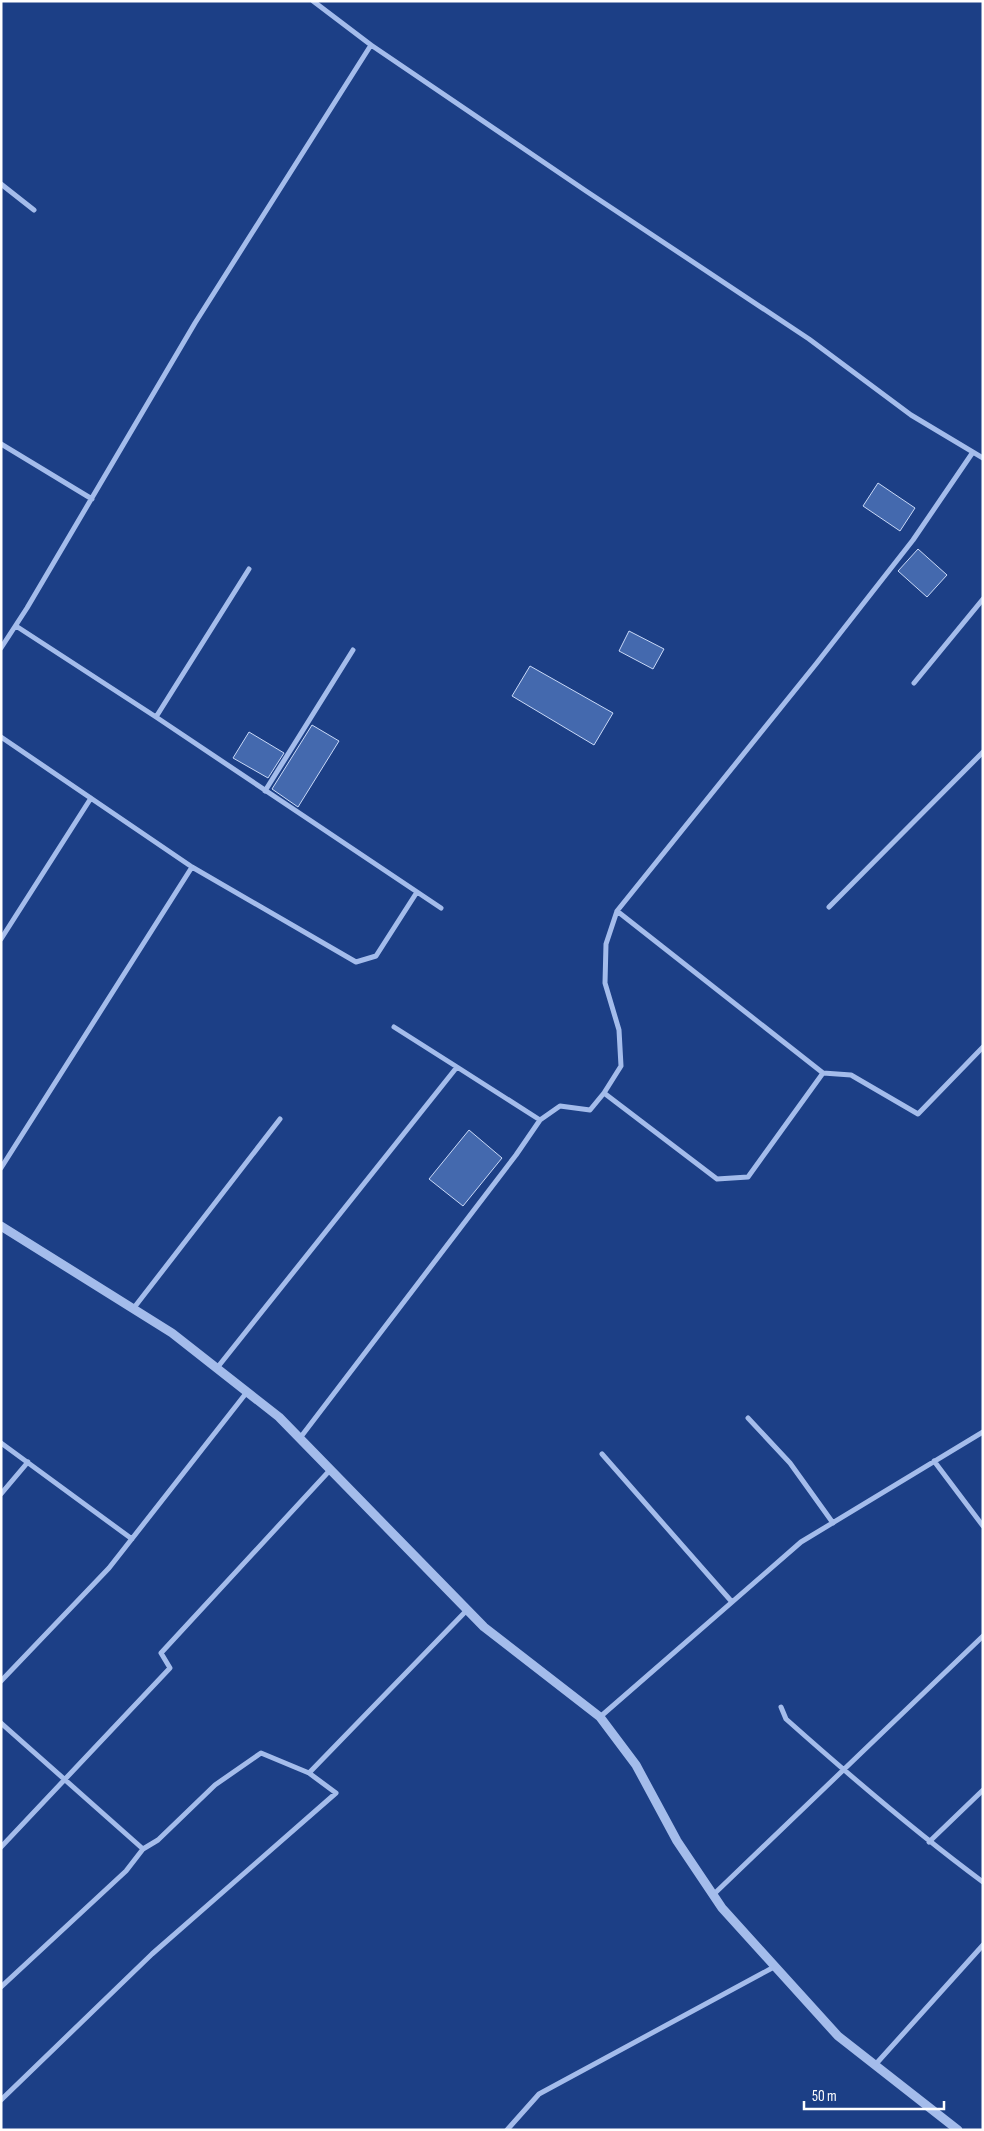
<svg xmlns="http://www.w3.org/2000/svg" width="984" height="2131" viewBox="0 0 984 2131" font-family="'Sofia Sans Condensed',sans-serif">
  <rect width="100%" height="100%" fill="#1c3f86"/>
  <path fill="#4469ae" stroke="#c9d9f8" d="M878,483l37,25 -15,23 -37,-25z
    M918,549l29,26 -20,22 -29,-26z
    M629,631l35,18 -11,20 -34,-18z
    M530,666l83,47 -19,32 -82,-49z
    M312,725l27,16 -41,66 -26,-18z
    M249,732l35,21 -16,25 -35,-20z
    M469,1130l33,28 -39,48 -34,-27z"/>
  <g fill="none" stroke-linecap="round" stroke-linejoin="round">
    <path stroke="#a4bceb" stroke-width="5" d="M371,45l215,146 223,148 102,76 72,43
      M1,184l33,26
      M1,444l91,55
      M16,626l140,91 285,191
      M1,648l26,-40 168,-285 176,-278 -58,-44
      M914,683l69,-84
      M156,717l93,-148
      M1,737l191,130 -191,301
      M265,791l88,-141
      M192,867l164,95 20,-6 41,-64
      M829,907l154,-155
      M617,911l206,162 28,2 67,39 65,-67
      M1,939l90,-141
      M394,1027l63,40
      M604,1093l113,86 31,-2 75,-104
      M133,1309l147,-190
      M217,1368l240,-301 83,53
      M748,1418l42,45 43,60
      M300,1438l216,-283 24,-35 20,-14 30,4 14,-17 17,-27 -2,-36 -14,-47 1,-39 11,-33 199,-247 97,-124 60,-88
      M1,1443l131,96
      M602,1454l130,148
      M934,1461l49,65
      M1,1494l27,-32
      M1,1681l108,-113 138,-176
      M781,1707l5,12c64,57 128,112 197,163
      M600,1717l201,-175 182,-110
      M1,1723l142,126
      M929,1842l54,-52
      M1,1847l169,-179 -9,-15 170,-184
      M713,1895l270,-259
      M1,1987l125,-116 17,-22 15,-9 57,-55 46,-32 48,20
      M875,2065l108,-120
      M1,2100l151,-146 184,-161 -27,-20 158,-163
      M507,2130l32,-36 235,-127"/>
    <path stroke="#a4bceb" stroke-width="9" d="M1,1226l171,107 107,84 205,210 116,90 36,48 41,76 45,67 116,128 120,94"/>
  </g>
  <rect width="984" height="2131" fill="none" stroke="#ffffff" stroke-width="5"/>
  <path d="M804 2101v8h140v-8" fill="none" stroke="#ffffff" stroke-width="2.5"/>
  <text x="812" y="2101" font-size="15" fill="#ffffff" stroke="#1c3f86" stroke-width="4" paint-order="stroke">50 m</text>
</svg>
